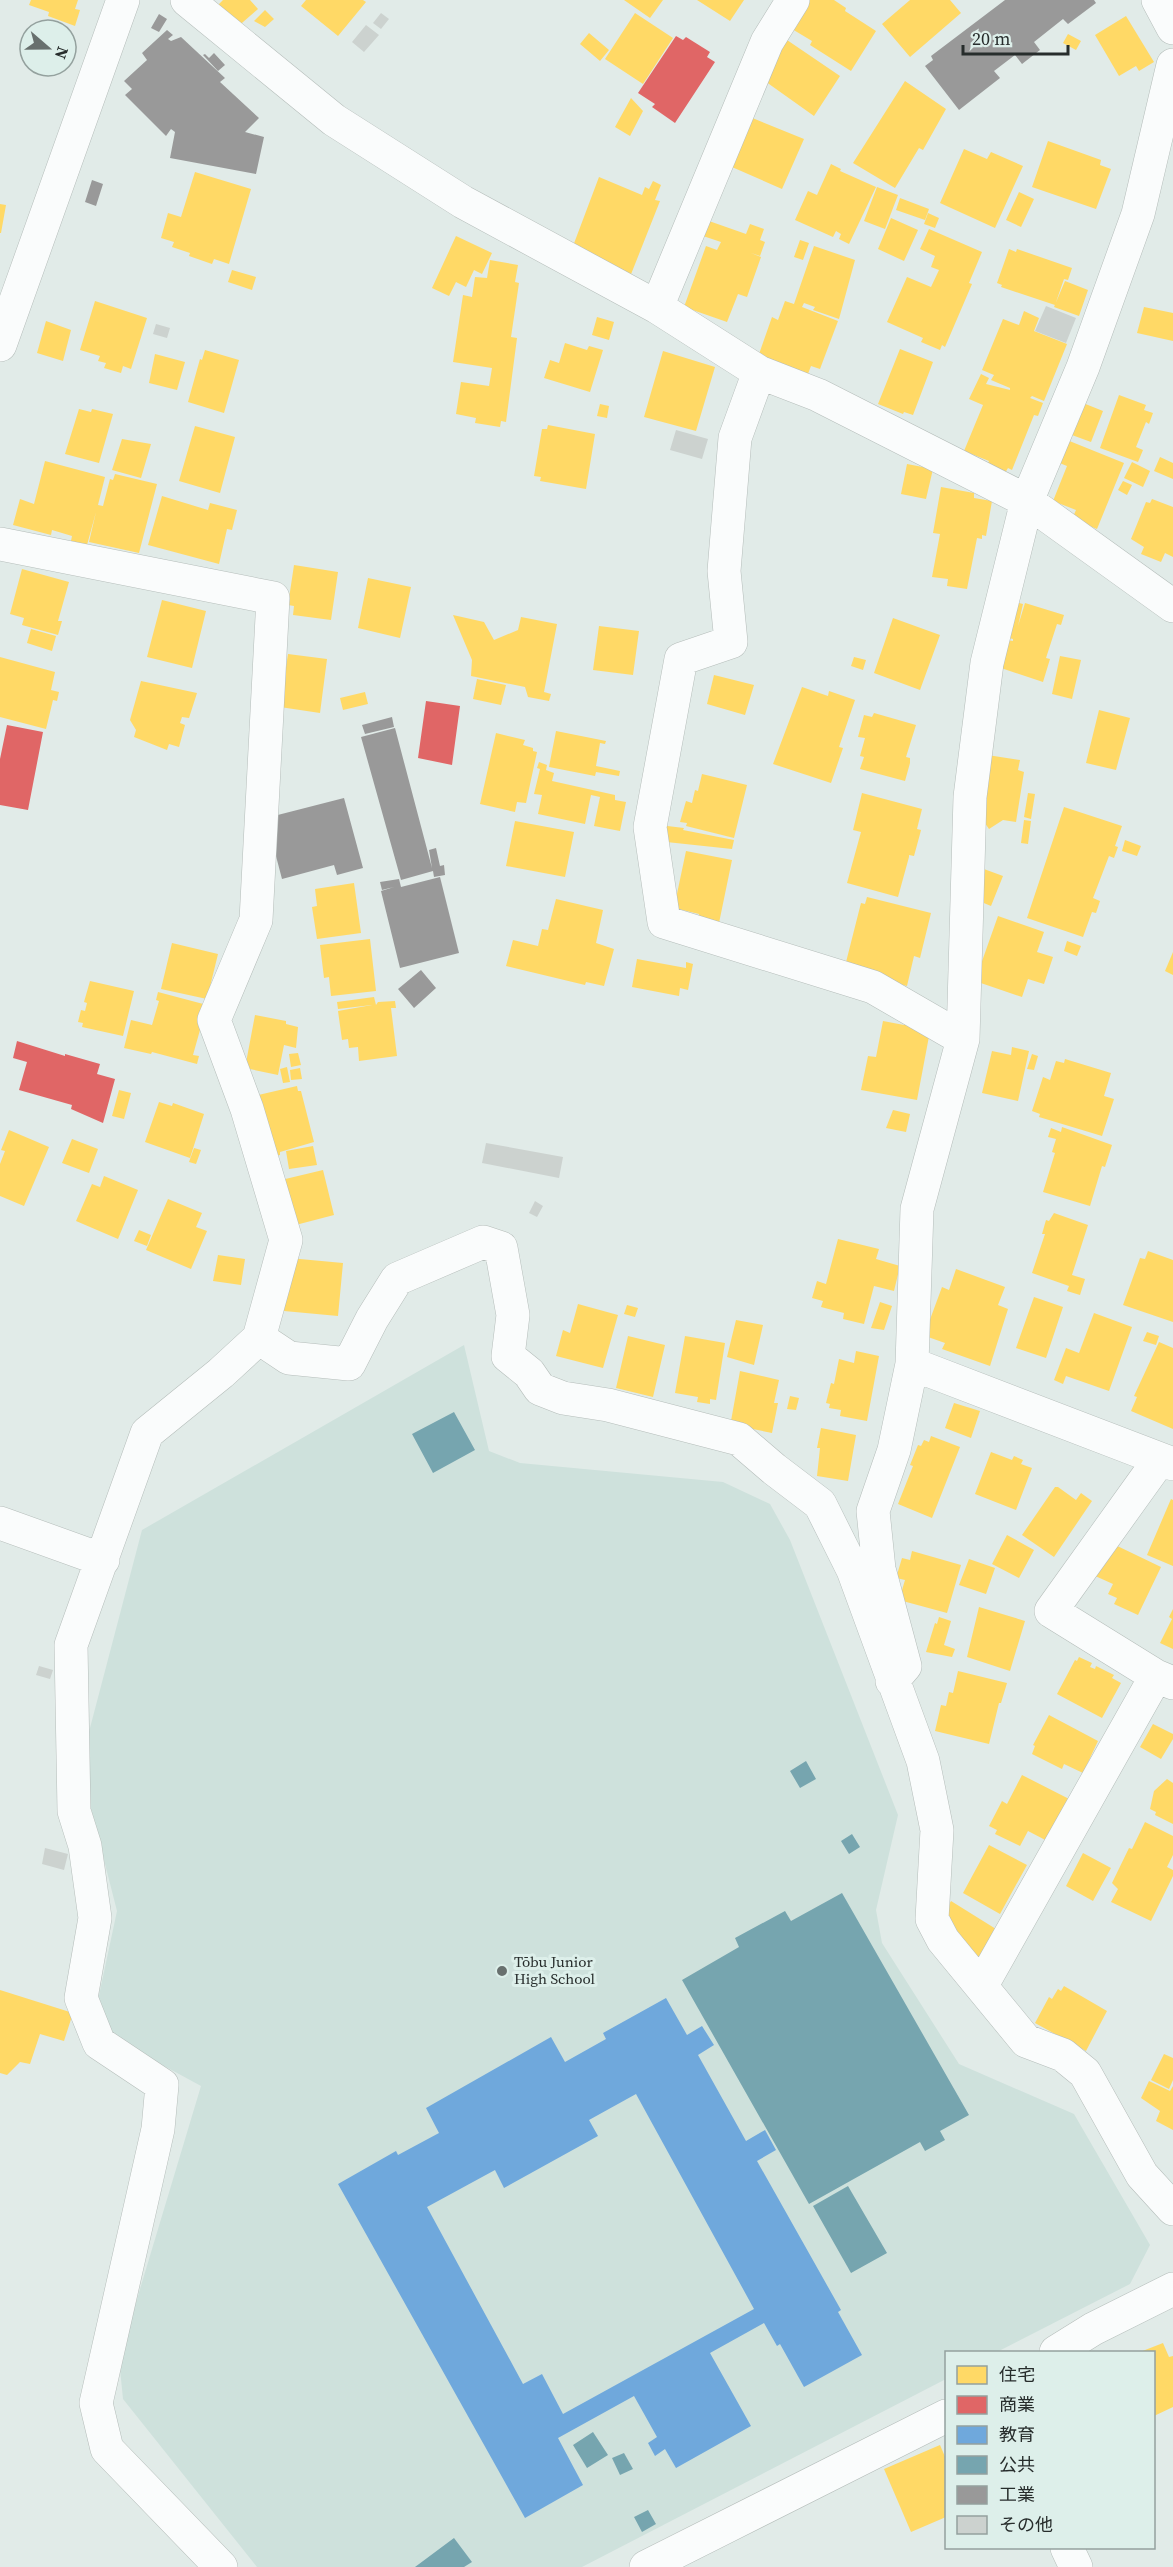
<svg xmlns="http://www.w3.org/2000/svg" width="1173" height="2567" viewBox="0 0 1173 2567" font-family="'Source Serif 4','Noto Sans JP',serif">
  <rect width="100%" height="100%" fill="#e1ebe8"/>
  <path fill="#cee1dc" d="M464,1345l25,106 31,12 203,19 47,22 20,36 108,275 -22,95 6,33 77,121 115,50 76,131 -20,39 -133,68h-51v27l-364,188h-325l-134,-168 -4,-40 82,-273 -92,-50 -11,-36 19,-89 -37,-145 62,-236z"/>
  <path fill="#ffd966" d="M31,0h47l-3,9 5,1 -5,16 -27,-10 1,-4 -20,-7z
    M223,0h27l8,9 -23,20 -19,-22z
    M306,0h57l3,2 -28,34 -37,-30z
    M624,0h39l-13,18z
    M697,0h47l-14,21z
    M797,0h37l12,8 -1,3 31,20 -25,40 -41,-26 2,-4 -20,-12z
    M910,0h40l11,13 -51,44 -28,-33z
    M265,10l9,9 -9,8 -11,-6z
    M635,13l38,25 -30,46 -38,-25z
    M1126,16l28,46 -15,9 -3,-5 -17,10 -24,-41z
    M589,33l20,17 -9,11 -20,-17z
    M1068,34l13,7 -5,9 -13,-7z
    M787,40l53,36 -26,40 -52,-37z
    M905,81l41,28 -23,41 -4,-2 -24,40 -42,-25z
    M631,98l12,13 -13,25 -15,-9z
    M750,117l54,22 -22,50 -57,-25z
    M1048,141l53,19 -1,5 11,4 -15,40 -64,-22z
    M964,149l23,10 4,-7 32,14 -28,62 -55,-25z
    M831,164l10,5 -1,2 36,16 -27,57 -10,-5 2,-5 -5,-3 -3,6 -38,-17 13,-29 9,4z
    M195,172l56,17 -22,75 -15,-5 -2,5 -23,-8 1,-3 -18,-6 2,-5 -13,-4 7,-25 13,4z
    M599,177l43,18 3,-8 4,2 4,-8 8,4 -6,15 5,1 -36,91 -57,-30z
    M877,187l21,8 -13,34 -21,-8z
    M1019,192l15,7 -13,28 -15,-7z
    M900,198l29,11 -4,11 -29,-10z
    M0,204l6,1 -5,28h-1z
    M928,213l11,5 -4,10 -11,-4z
    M891,218l27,12 -14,31 -26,-12z
    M709,221l37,13 4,-10 14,5 -4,11 5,2 -5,14 -9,-3 10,4 -14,40 -9,-3 -11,28 -43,-15 22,-61 11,4 4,-8 -18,-6z
    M929,229l53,23 -13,31 3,1 -27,63 -3,-2 -2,5 -19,-8 2,-4 -36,-16 20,-45 24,10 8,-17 -8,-3 4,-11 -15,-7z
    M456,236l36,17 -10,21 -8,-4 -8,17 -10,-5 -7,14 -17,-8z
    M800,240l9,3 -6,17 -9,-3z
    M814,246l41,14 -16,59 -26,-9 2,-3 -11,-4 -2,4 36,14 -18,48 -9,-3 -5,13 -48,-22 14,-40 6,3 7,-19 9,3z
    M1009,249l7,3 1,-3 55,19 -4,12 -4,-1 -9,26 -54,-18 1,-2 -5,-2z
    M490,260l28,5 -3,17 4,1 -8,54 6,1 -11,84 -5,-1 -1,6 -25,-4 1,-5 -20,-4 5,-32 28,4 3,-18 -39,-6 10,-67 9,2 3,-20 12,1z
    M232,270l24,7 -4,13 -24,-8z
    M1065,281l23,9 -9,26 -25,-9z
    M95,301l52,17 -16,51 -8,-3 -2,7 -17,-5 2,-5 -8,-2 2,-5 -20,-6z
    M1144,307l29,6v28l-36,-8z
    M1024,311l15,7 -5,13 33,13 -23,57 -12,-5 -2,2 13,5 -5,13 -4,-1 -22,55 -4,-2 -3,5 -18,-8 2,-4 -25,-10 19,-46 -14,-6 12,-25 8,4 -3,6 24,6v-2l-19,-8 3,-5 -12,-5 21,-51 16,6z
    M597,317l17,5 -5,18 -17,-5z
    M46,321l25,9 -8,31 -26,-8z
    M565,343l22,7 2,-4 14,4 -13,42 -46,-14 6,-18 9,3z
    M900,349l33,13 -20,53 -9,-3 -1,2 -25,-10z
    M205,350l34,10 -15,53 -36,-11 12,-43 2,1z
    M663,351l52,16 -19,64 -52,-14z
    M155,354l30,8 -8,28 -28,-7z
    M1119,395l27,10 -2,5 9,3 -4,11 -3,-2 -10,25 7,3 -5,12 -38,-14z
    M1073,399l30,12 -12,31 -30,-11z
    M600,404l9,2 -2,12 -10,-2z
    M79,409l12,3 1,-3 21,5 -14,49 -34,-9z
    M548,425l47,9 -9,55 -46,-8 1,-4 -7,-1 8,-47h5z
    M195,426l40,11 -15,56 -41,-12z
    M1062,438l62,25 -27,66 -25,-10 4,-9 -23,-9 14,-35 -15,-6z
    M122,439l29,5 -10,34 -29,-8z
    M1160,457l13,6v16l-19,-8z
    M45,461l60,16 -7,28 5,1 7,-27 3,1 2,-6 42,10 -18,69 -50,-11 7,-30 -9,33 -16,-4 1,-5 -20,-6 -1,5 -38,-10 7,-26 14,5z
    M1132,462l18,9 -7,16 -19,-9z
    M907,464l26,5 -7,30 -25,-5z
    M1123,481l9,4 -5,10 -9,-5z
    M941,487l33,6v5l18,3 -6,35 -4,-1v4l-5,-1 -10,51 -20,-3 1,-7 -16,-2 8,-43 -7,-1z
    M162,496l46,14 2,-7 27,7 -5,20 -5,-1 -8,35 -71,-19z
    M1152,499l21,8v50l-8,-4 -4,9 -20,-8 3,-7 -13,-8 15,-37 4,1z
    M294,565l44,7 -7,48 -38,-5 1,-9 -6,-1z
    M22,569l47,13 -11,39h4l-4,14 -36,-10 2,-7 -14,-4z
    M368,578l43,9 -11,51 -42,-10z
    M162,600l44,11 -14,57 -45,-11z
    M1011,601l12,3 -5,22 7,-23 39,12 -3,10 -4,-1 -11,34 4,1 -7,23 -45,-15 9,-27 6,1v-2l-12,-3z
    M453,615l31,7 10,18 24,-10 3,-13 36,7 -13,68 7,2 -2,7 -21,-4 -3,-10 -54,-11 1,-16z
    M893,618l47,17 -20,55 -46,-17z
    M599,626l40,5 -6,44 -40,-5z
    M31,629l25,7 -4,15 -25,-8z
    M288,654l39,5 -7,54 -40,-6z
    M1060,656l21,4 -9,39 -20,-5z
    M0,657l55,15 -4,18 8,2 -2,9 -4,-1 -7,29 -46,-12z
    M854,657l12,3 -3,10 -12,-4z
    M714,675l40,10 -9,30 -38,-11z
    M477,679l29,6 -5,20 -28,-6z
    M141,681l56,12 -8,25 -7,-1 -2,6 5,2 -6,22 -10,-3 -2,6 -33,-13 2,-7 -6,-10z
    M802,687l26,9 1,-5 26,9 -16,47 4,1 -12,35 -58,-19z
    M365,692l3,12 -25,6 -3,-12z
    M1099,710l31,8 -14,52 -30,-7z
    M874,713l42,12 -10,32 4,1v5l-5,18 -45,-12 4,-12 -4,-1 5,-18 -7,-1 6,-22 8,2z
    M556,731l50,10 -1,3 -5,-1 -4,23 24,5 -1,5 -23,-4 -1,4 -46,-9z
    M496,733l29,7 -2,5 10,3v3l4,1 -11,51 -9,-1 -2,10 -35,-8z
    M981,754l39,6 -2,10 6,2 -8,50 -13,-2 -14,9 -11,-16z
    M539,762l8,3 -1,5 8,3 -2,8 63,14v5l11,2 -6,29 -26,-5 6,-29 -9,-2 -6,29 -47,-10 4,-19 -8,-1 6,-25 -3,-1z
    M702,774l45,11 -13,53 -48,-12 1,-3 -7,-1 6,-21 6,2 3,-13 3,1z
    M862,793l60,16 -5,20 4,1 -1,4 -6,22 -5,-1v2l-11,40 -51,-14 14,-51 -8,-2z
    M1028,793l7,1 -4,25 -7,-2z
    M1064,807l58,19 -7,20 3,1 -4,11 -5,-2 -16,42 7,3 -4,12 -4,-1 -9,25 -56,-19z
    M1024,820l7,1 -3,23 -7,-1z
    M515,821l59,11 -9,45 -59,-11z
    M659,825l25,3 -1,2 51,10 -2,9 -75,-8z
    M1125,840l16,6 -4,10 -15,-5z
    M686,851l46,9 -13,63 -21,-5 1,-4 -25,-6z
    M973,865l30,11 -12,30 -29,-12z
    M354,883l7,50 -44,6 -5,-32 5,-1 -2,-17z
    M867,897l64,16 -11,45 -6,-2 -7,30 -63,-16 17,-67 4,1z
    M556,899l47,11 -7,33 18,6 -10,37 -18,-4 -1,3 -79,-19 7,-26 25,6 4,-17 6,1z
    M998,916l46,16 -7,20 16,5 -9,27 -16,-5 -6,18 -47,-16z
    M370,939l6,52 -45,5 -2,-19 -5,1 -4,-33z
    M1067,941l14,5 -4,10 -13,-5z
    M172,943l46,11 -11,45 -46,-10z
    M1173,952v23l-8,-4z
    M637,959l49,9v-6l7,2 -5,26 -8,-2 -1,8 -47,-9z
    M90,981l44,10 -11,45 -41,-9 1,-4 -5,-1 3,-12 4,1 2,-8 -3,-1z
    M158,992l49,13 -14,50 6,1 -2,8 -45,-12 -1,2 -27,-6 7,-28 21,5 7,-24 -3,-1z
    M374,997l2,8 2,-3 17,-1 1,7h-5l6,48 -38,5 -1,-14 -9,1 -1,-9 -6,1 -4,-29 34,-6 -34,4 -1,-7z
    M255,1015l31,6v3l12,3 -2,21 -12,-3 -6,30 -33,-7z
    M883,1021l21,4 1,-4 25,10 -13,69 -56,-10 7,-34 8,1z
    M1012,1047l17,4 -11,50 -36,-8 10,-42 19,4z
    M298,1053l3,12 -10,2 -2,-13z
    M1032,1054l6,2 -4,14 -7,-1z
    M1065,1059l46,14 -7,23 10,3 -12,37 -63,-19 1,-3 -8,-3 11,-34 7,3 6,-19 8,2z
    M287,1067l3,15 -7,1 -3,-14z
    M300,1068l2,11 -11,1 -1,-10z
    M297,1086l1,5h3l13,51 -34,10v3l-11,2 -15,-61z
    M119,1090l12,3 -7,26 -12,-3z
    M159,1102l13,4 1,-3 31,11 -14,44 -45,-16z
    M893,1110l17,4 -4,18 -20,-4z
    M1062,1127l50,18 -7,22 -3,-1 -12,40 -47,-14 12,-39 -3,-1 4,-13 -8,-2 3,-9 10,4z
    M9,1130l40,17 -25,59 -24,-10v-32l5,-13 -4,-1z
    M72,1139l26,10 -9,24 -27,-10z
    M313,1146l4,19 -28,4 -3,-18z
    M194,1148l7,2 -5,14 -7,-2z
    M323,1170l11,45 -46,12 -11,-46z
    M104,1176l34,14 -20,49 -42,-18 16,-37 8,3z
    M168,1199l34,14 -6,14 11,4 -16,38 -45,-19z
    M1054,1213l34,12 -16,50 13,4 -5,16 -13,-4 2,-5 -37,-13 13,-39h-3l4,-14 3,1z
    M139,1230l12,5 -4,11 -13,-5z
    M838,1239l41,10 -3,10 24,7 -6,25 -20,-5 -10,38 -21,-5 1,-6 -23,-6 2,-6 -11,-3 5,-17 9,3z
    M1148,1251l25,9v62l-50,-17 17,-47 5,1z
    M218,1255l27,4 -4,26 -28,-4z
    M289,1258l54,5 -5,53 -54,-5z
    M956,1269l49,18 -7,18 10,4 -18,57 -48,-17 3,-6 -17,-6 -3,-4 17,-46 7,3z
    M1034,1297l29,10 -17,51 -30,-10z
    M880,1302l12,4 -8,24 -13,-2z
    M578,1304l40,11 -15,53 -47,-12 7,-26 7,3z
    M627,1305l11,3 -3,9 -11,-3z
    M1094,1313l38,14 -23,64 -43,-15 -3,8 -9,-4 12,-32 13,5z
    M736,1320l27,5 -9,40 -27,-8z
    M1147,1332l12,4 -3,9 -13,-4z
    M628,1336l37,9 -12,52 -37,-9z
    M685,1336l40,7 -9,57 -6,-1v5l-13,-2 1,-5 -23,-4z
    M1159,1342l14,6v81l-42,-18 6,-14 -3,-1z
    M856,1351l23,5 -12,65 -27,-5 1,-6 -12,-2 1,-4 -4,-1 5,-20 3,1 5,-25 15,4z
    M740,1371l39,9 -5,23h4l-6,30 -39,-8 -2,-4z
    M790,1396l9,2 -3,12 -9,-1z
    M954,1403l26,8 -9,27 -26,-10z
    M821,1428l35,7 -8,46 -31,-5 3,-28h-3z
    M931,1436l29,11 -28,71 -34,-14 15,-38 -3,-1 8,-20 3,1 3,-6 5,2z
    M991,1452l21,8 2,-4 9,4 -2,4 11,4 -16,42 -41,-16z
    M1055,1487h3l18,13 5,-7 11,8 -38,56 -32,-22z
    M1171,1499l2,1v66l-26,-11z
    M1007,1535l27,15 -15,28 -27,-14z
    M1109,1542l52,25 -23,48 -24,-11 3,-6 -9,-4 5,-10 -20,-9z
    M912,1551l49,14 -14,48 -48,-13 6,-20 -9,-2 6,-20 8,2z
    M969,1559l26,9 -9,26 -27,-9z
    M979,1607l46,14 -15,50 -43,-14z
    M1173,1609v40l-13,-6 12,-24 -3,-2z
    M939,1617l12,4 -7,24 11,4 -3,8 -26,-5 9,-29 2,1z
    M1079,1657l13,6 -2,4 5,2 1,-3 18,9 -2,3 9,5 -19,35 -45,-24 18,-34 2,1z
    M958,1671l49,12 -6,20h-2l-10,41 -54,-13 6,-26 5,1 3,-14 4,1z
    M1049,1715l49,26 -15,32 -19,-9 -2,5 -30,-15 3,-8 -2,-1z
    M1153,1724l20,10v5l-12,20 -21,-12z
    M1022,1775l53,27 -22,42 -25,-13 -8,15 -25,-12 2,-4 -8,-4 13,-25 5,3z
    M1167,1779l6,4v41l-18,-9 1,-3 -6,-3 4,-18z
    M1145,1822l28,14v19l-6,12 6,3v6l-22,45 -40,-19 7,-13 -6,-6 17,-35 3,1z
    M989,1845l38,20 -27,49 -37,-21z
    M1083,1853l28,15 -18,33 -27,-15z
    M951,1901l53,33 -30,48 -23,-33 9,-15 -21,-13z
    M1064,1986l43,25 -21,40 -51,-28 14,-26 3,2 6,-10 3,2z
    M0,1990l73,23 -9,28 -24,-7 -10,30 -10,-2 -13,13 -7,-2z
    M1164,2054l9,4v22l-4,9 -18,-9z
    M1149,2081l21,10 3,-5v44l-17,-9 4,-10 -19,-13z
    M1163,2343l6,14 4,-1v51l-19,9v-64h-14z
    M940,2445l6,14v58l-35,15 -27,-63z"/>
  <path fill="#e06666" d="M676,36l7,4 3,-3 24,15 -3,5 8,5 -40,61 -23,-16 3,-3 -17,-11z
    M426,701l34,5 -8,59 -34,-7z
    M7,725l36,7 -15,78 -28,-5v-46z
    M17,1041l48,15v-2l35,10 -3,10 18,5 -12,44 -32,-14 1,-4 -53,-15 8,-28 -14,-4z"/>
  <path fill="#6fa8dc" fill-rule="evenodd" d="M666,1998l21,37 15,-9 12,19 -16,10 48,86 19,-11 11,20 -19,11 84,149 -3,2 24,43 -58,32 -24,-43 -3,2 -13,-23 -54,30 41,73 -75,42 -11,-19 -10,7 -7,-13 9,-6 -23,-41 -76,42 25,47 -58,33 -187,-334 58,-33 2,4 41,-22 -13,-25 125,-71 14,25 41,-23 -3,-6zM636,2094l118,215 -191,105 -21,-40 -19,10 -96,-177 68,-37 9,18 94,-52 -9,-16z"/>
  <path fill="#76a5af" d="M454,1412l21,38 -42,23 -21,-39z
    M806,1761l10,18 -16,9 -10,-17z
    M852,1834l8,13 -11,7 -8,-13z
    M842,1893l127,222 -29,16 5,9 -20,11 -5,-9 -111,62 -127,-224 57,-33 -4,-9 50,-27 6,10z
    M848,2186l39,67 -36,20 -38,-67z
    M593,2432l15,23 -21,13 -14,-23z
    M624,2453l9,16 -13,6 -8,-17z
    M648,2510l8,14 -14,8 -8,-15z
    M454,2538l18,24 -8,5h-49z"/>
  <path fill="#999" d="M1005,0h89l2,3 -28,21 -5,-5 -29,23 6,8 -18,14 -7,-9 -21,16 6,7 -41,32 -34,-44 8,-6 -2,-4z
    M159,14l8,5 -8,13 -8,-4z
    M167,30l6,5 -5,4 3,2 10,-4 44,41 -5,4 39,36 -14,14 19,5 -8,37 -86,-16 5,-26 -4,-3 -5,7 -41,-41 7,-6 -8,-8 23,-21 -5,-7z
    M214,53l11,12 -7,6 -15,-16 2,-1 4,4z
    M92,180l11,4 -7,22 -11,-4z
    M392,717l2,10 -29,7 -3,-9z
    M395,728l37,140 -3,-18 7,-2 4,18 4,-1 1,10 -11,2 -1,-6 -32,9 -40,-143z
    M344,798l19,70 -26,7 -3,-10 -52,14 -16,-61z
    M440,877l19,76 -59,15 -19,-77 13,-4 -12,3 -2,-8 19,-3 2,8z
    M421,970l15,18 -22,20 -16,-19z"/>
  <path fill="#ccd2cf" d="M381,13l8,6 -8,10 -8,-6z
    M366,25l13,10 -15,17 -12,-10z
    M1046,306l30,12 -10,25 -31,-12z
    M156,324l14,4 -3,10 -14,-4z
    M676,430l32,9 -6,20 -32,-9z
    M486,1143l77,14 -4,21 -77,-15z
    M535,1201l8,5 -6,11 -8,-4z
    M39,1666l14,4 -3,9 -14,-4z
    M45,1848l23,6 -4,16 -22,-6z"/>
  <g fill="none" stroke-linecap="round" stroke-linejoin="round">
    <defs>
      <path id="minor" d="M187,0l147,120 129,82 194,105 102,65 59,23 209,106 146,105
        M1158,0l15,28
        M657,307l110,-265 26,-42
        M0,345l123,-345
        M759,372l-24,66 -11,133 7,71 -50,17 -31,168 14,95 209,65 90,52
        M0,544l273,54 -17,322 -42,100 33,89 39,131 -27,98 -38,35 -74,60 -76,212 3,166 11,35 10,72 -14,80 18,45 63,42 -4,44 -62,274 11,46 114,118
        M259,1338l30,20 60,6 23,-45 25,-40 86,-37 18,6 12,67 -5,41 21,17 11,16 23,9 45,7 131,34 35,30 46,35 33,66 70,191 14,69 -5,89 11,21 83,101 37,14 22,18 57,102 31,34
        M912,1364l261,100
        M1160,1459l-109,152 105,65 17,7
        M0,1523l103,37
        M892,1681l13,-15 -26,-97 -6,-58 21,-61 18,-86 5,-155 46,-170 7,-242 17,-134 40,-162 56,-134 55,-153 35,-149
        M982,1985l174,-309
        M1056,2352l37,-23 80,-40
        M1067,2548l9,19
        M646,2567l300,-151"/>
    </defs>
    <use href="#minor" stroke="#b5bdba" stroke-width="34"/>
    <use href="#minor" stroke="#fafcfc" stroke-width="33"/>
  </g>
  <circle fill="#68706e" stroke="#ddefea" stroke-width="2" cx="502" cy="1971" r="6"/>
  <g text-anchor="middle" stroke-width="6" stroke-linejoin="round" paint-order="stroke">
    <g font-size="15" fill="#272d2c" stroke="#ddefea" text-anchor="start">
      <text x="514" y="1967">Tōbu Junior<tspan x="514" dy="17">High School</tspan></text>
    </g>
  </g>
  <rect x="945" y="2351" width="210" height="198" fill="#ddefea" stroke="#94a19e" stroke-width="1.5"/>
  <rect x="957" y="2366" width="30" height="18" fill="#ffd966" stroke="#94a19e" stroke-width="1.5"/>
  <text x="999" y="2381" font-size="18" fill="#272d2c">住宅</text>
  <rect x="957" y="2396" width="30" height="18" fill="#e06666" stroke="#94a19e" stroke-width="1.5"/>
  <text x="999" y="2411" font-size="18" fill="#272d2c">商業</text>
  <rect x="957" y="2426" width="30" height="18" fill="#6fa8dc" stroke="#94a19e" stroke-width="1.5"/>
  <text x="999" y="2441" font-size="18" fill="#272d2c">教育</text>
  <rect x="957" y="2456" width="30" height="18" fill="#76a5af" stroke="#94a19e" stroke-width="1.5"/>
  <text x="999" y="2471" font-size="18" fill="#272d2c">公共</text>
  <rect x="957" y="2486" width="30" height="18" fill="#999999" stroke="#94a19e" stroke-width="1.5"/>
  <text x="999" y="2501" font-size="18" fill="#272d2c">工業</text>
  <rect x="957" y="2516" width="30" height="18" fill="#ccd2cf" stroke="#94a19e" stroke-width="1.5"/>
  <text x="999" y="2531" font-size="18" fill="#272d2c">その他</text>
  <g transform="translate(48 48) rotate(110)"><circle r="28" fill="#ddefea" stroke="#94a19e" stroke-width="1.5"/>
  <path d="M0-4.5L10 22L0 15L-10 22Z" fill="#68706e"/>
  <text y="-9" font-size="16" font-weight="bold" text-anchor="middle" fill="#272d2c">N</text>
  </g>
  <path d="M963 45v9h105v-9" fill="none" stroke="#272d2c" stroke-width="3"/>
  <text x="972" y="45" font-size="18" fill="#272d2c" stroke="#ddefea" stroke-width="4.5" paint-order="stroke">20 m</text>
</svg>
